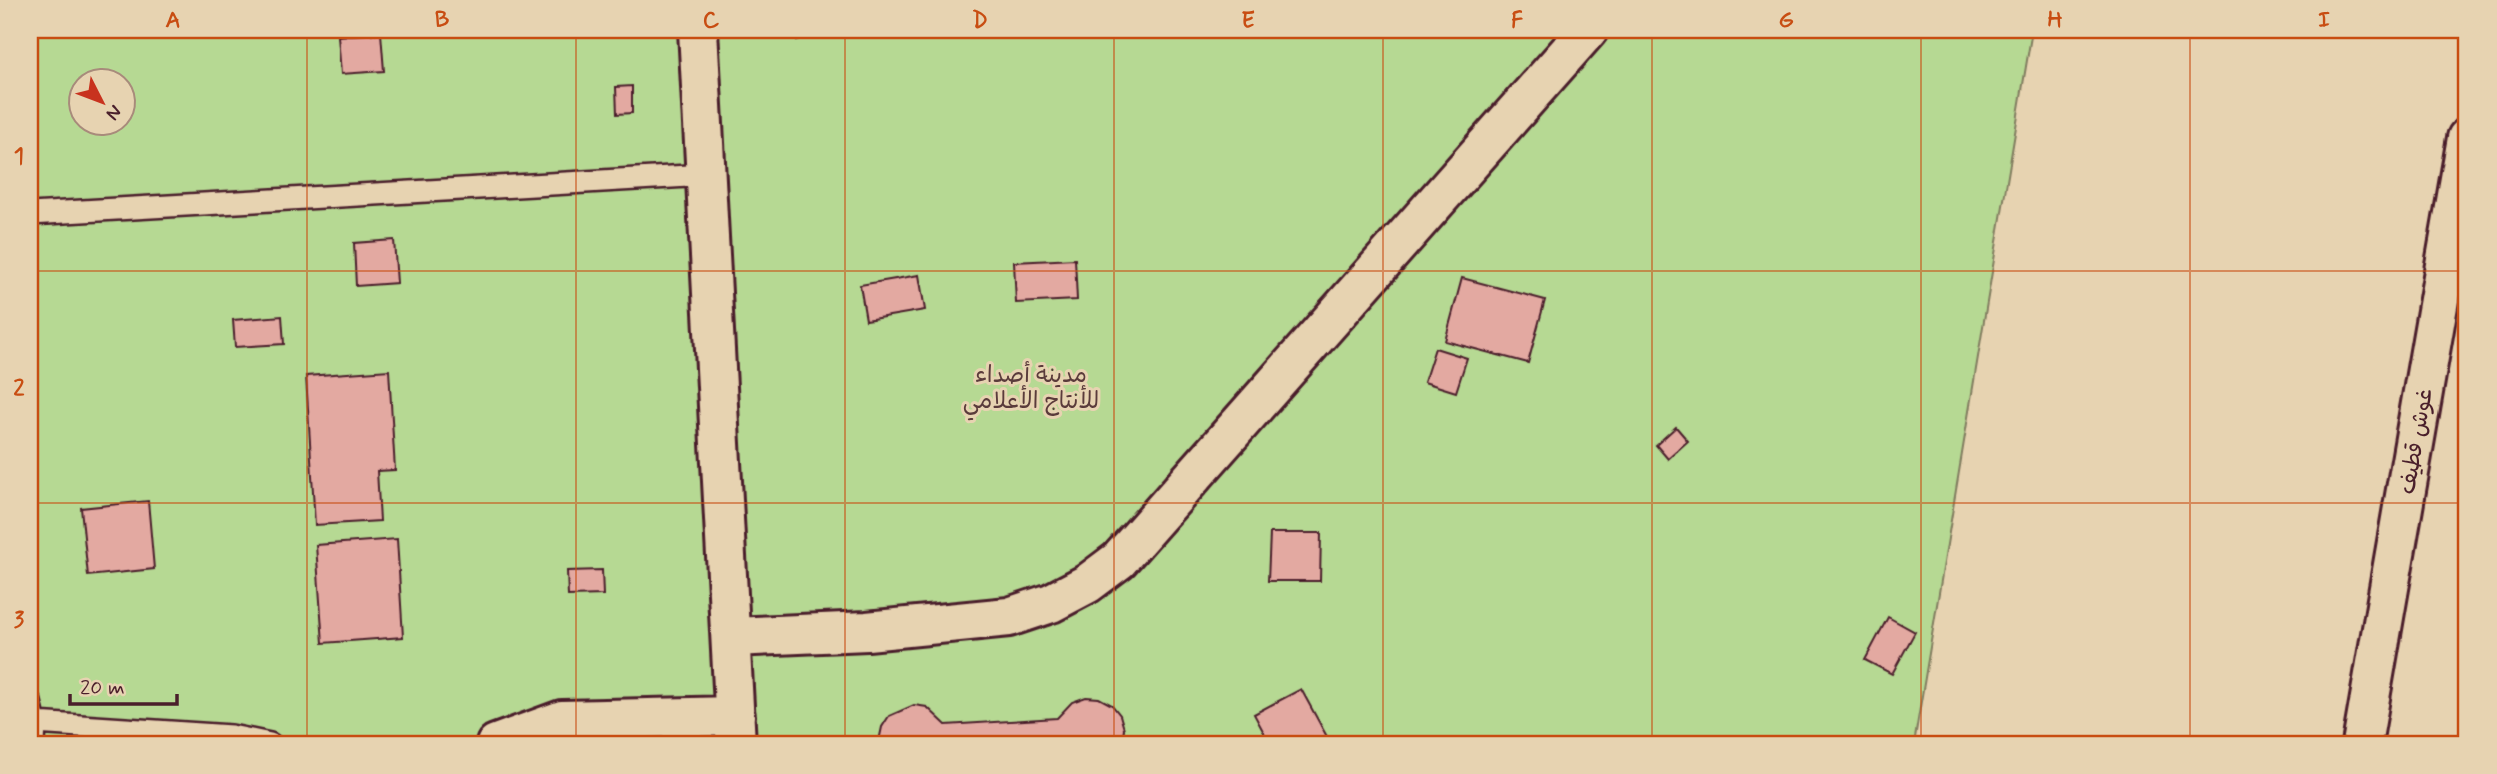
<svg xmlns="http://www.w3.org/2000/svg" width="2497" height="774" viewBox="0 0 2497 774" font-family="Mynerve,'Playpen Sans Arabic',sans-serif">
  <rect width="100%" height="100%" fill="#e7d3b1"/>
  <filter id="ink" filterUnits="userSpaceOnUse"><feTurbulence type="fractalNoise" baseFrequency=".0143" numOctaves="2"/><feDisplacementMap in="SourceGraphic" scale="14" xChannelSelector="R" yChannelSelector="G"/><feConvolveMatrix kernelMatrix="1 2 1 2 8 2 1 2 1" color-interpolation-filters="sRGB"/></filter>
  <g filter="url(#ink)">
    <path fill="#b6d993" stroke="#807c5f" stroke-width="2" fill-rule="evenodd" d="M30,30h2002l-118,714h-1884zM80,80h42v42h-42z"/>
    <path fill="#e3a9a1" stroke="#4a1f2b" stroke-width="2" d="M794,30h19l2,4 -18,6z
      M381,33l3,38 -43,3 -3,-38z
      M632,86v27l-15,1 -1,-27z
      M394,240l3,43 -41,3 -2,-43z
      M1075,259l2,41 -61,3 -2,-41z
      M919,275l6,35 -59,10 -6,-35z
      M1462,278l83,22 -17,63 -83,-22z
      M282,316l2,28 -49,3 -2,-27z
      M1435,348l32,10 -11,34 -32,-10z
      M389,370l6,100 -18,1 3,50 -65,4 -9,-149z
      M1676,427l12,14 -20,18 -12,-14z
      M148,501l6,68 -66,7 -7,-68z
      M1270,533h51l-1,48h-52z
      M397,539l6,98 -80,6 -7,-98z
      M602,570l1,25 -35,1 -1,-25z
      M1888,617l27,15 -23,42 -27,-14z
      M1301,689l30,55h-61l-16,-30z
      M1086,697l13,1 13,7 8,10 4,14 -2,15h-242l-1,-3 3,-14 7,-11 25,-11 13,2 19,18 111,-7 15,-16z"/>
    <g fill="none" stroke-linecap="round" stroke-linejoin="round">
      <defs>
        <path id="lane" d="M30,214l676,-39
          M30,702l5,21 -1,21
          M35,723l196,13 39,8"/>
        <path id="street" d="M698,30l38,714
          M733,637l134,-6 142,-14 42,-14 36,-19 32,-24 469,-530
          M496,744l66,-24 173,-4"/>
        <path id="secondary" d="M2362,744l105,-606"/>
      </defs>
      <use href="#lane" stroke="#4a1f2b" stroke-width="26"/>
      <use href="#street" stroke="#4a1f2b" stroke-width="44"/>
      <use href="#secondary" stroke="#4a1f2b" stroke-width="44"/>
      <use href="#lane" stroke="#e7d3b1" stroke-width="21"/>
      <use href="#street" stroke="#e7d3b1" stroke-width="38"/>
      <use href="#secondary" stroke="#e7d3b1" stroke-width="38"/>
    </g>
  </g>
  <path fill="none" stroke="#c84d12" stroke-width="2" stroke-opacity="0.55" d="M307,30v714M576,30v714M845,30v714M1114,30v714M1383,30v714M1652,30v714M1921,30v714M2190,30v714M30,271h2437M30,503h2437"/>
  <g text-anchor="middle" stroke-width="6" stroke-linejoin="round" paint-order="stroke">
    <g font-size="23" fill="#5a3b3b" stroke="#e7d3b1">
      <text x="1031" y="382">مدينة أصداء<tspan x="1031" dy="26">للأنتاج الأعلامي</tspan></text>
    </g>
    <g font-size="23" fill="#4a1f2b" stroke="#e7d3b1">
      <text transform="translate(2415 441) rotate(-80)" y="8">غوش قطيف</text>
    </g>
  </g>
  <rect width="2497" height="774" fill="none" stroke="#e7d3b1" stroke-width="77"/>
  <g transform="translate(102 102) rotate(132)"><circle r="33" fill="#e7d3b1" stroke="#a88b7b" stroke-width="2"/>
  <path d="M0-5L12 26L0 18L-12 26Z" fill="#c8321e"/>
  <text y="-10" font-size="19" font-weight="bold" text-anchor="middle" fill="#4a1f2b">N</text>
  </g>
  <path d="M70 694v10h107v-10" fill="none" stroke="#4a1f2b" stroke-width="3.5"/>
  <text x="80" y="694" font-size="21" fill="#4a1f2b" stroke="#e7d3b1" stroke-width="5" paint-order="stroke">20 m</text>
  <rect x="38" y="38" width="2420" height="698" fill="none" stroke="#c84d12" stroke-width="2.5"/>
  <g font-size="23" text-anchor="middle" font-weight="bold" fill="#c84d12">
    <text x="173" y="27">A</text>
    <text x="442" y="27">B</text>
    <text x="711" y="27">C</text>
    <text x="980" y="27">D</text>
    <text x="1248" y="27">E</text>
    <text x="1517" y="27">F</text>
    <text x="1786" y="27">G</text>
    <text x="2055" y="27">H</text>
    <text x="2324" y="27">I</text>
    <text x="19" y="163">1</text>
    <text x="19" y="395">2</text>
    <text x="19" y="627">3</text>
  </g>
</svg>
